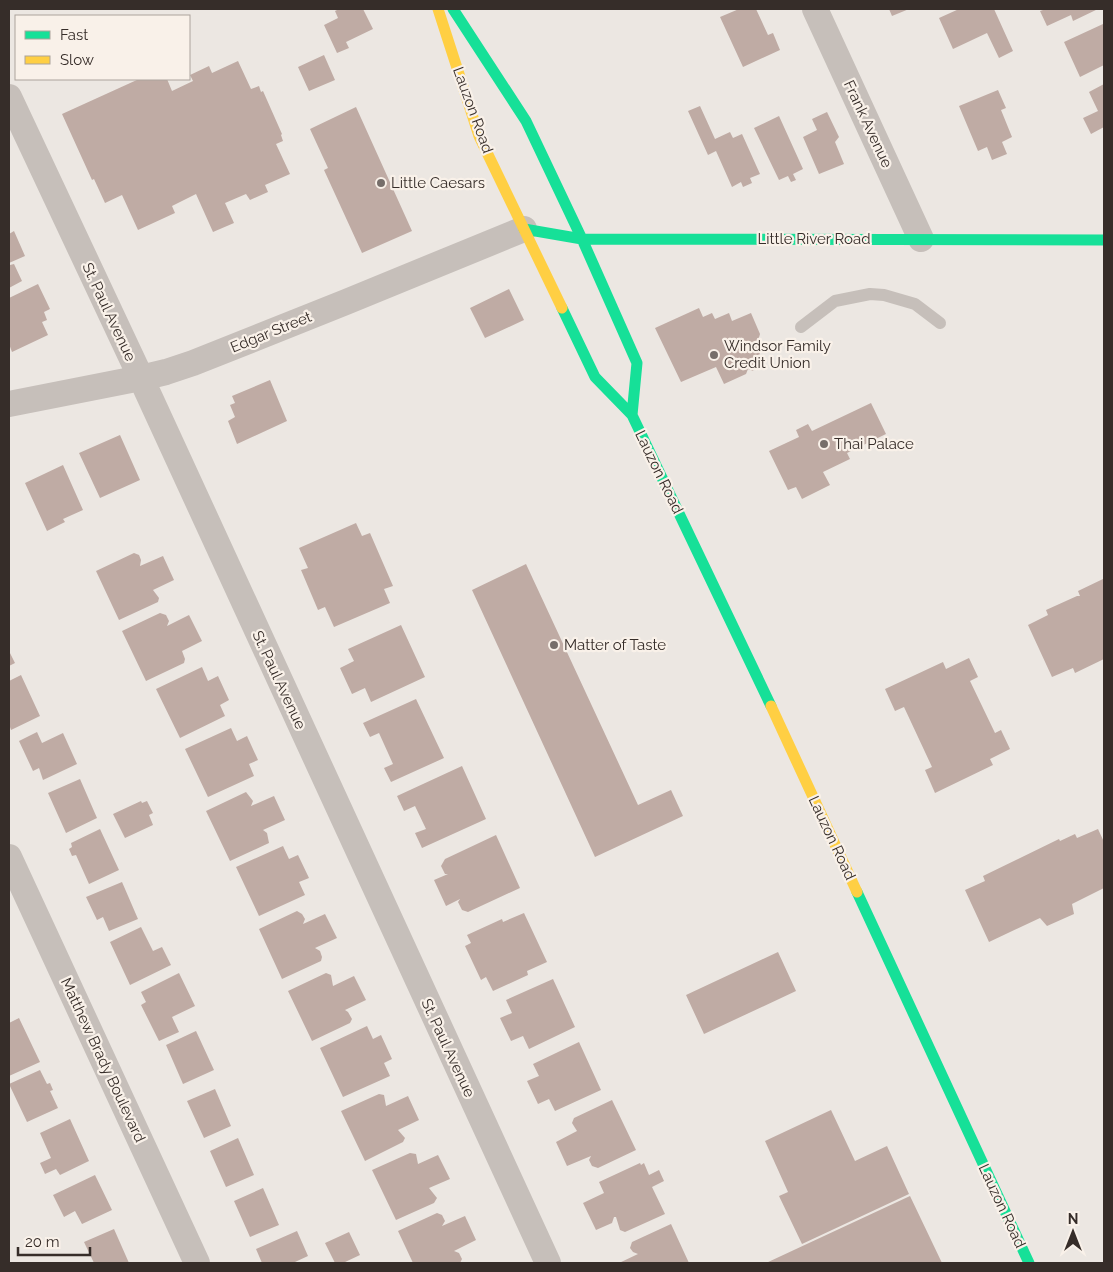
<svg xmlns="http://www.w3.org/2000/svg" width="1113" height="1272" viewBox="0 0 1113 1272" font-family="Raleway,sans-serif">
  <rect width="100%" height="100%" fill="#ece7e2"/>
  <path fill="#bfaba4" d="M339,9h24l10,20 -27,13 3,6 -12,5 -13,-28 14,-7 -3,-7z
    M739,9h17l12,26 5,-2 7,17 -37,17 -23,-50z
    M889,9h20l-17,7z
    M959,9h35l19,42 -14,7 -12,-25 -34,16 -14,-31z
    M1046,9h52l-25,12 -2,-6 -24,11 -7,-15z
    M1103,24l1,4v37l-24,12 -16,-35z
    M324,55l11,25 -26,11 -11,-24z
    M238,61l13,28 8,-3 2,6 2,-1 19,43 -1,1 2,6 -7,3 14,30 -25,11 3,7 -18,8 -4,-6 -21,9 9,20 -21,9 -17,-38 -24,12 3,7 -37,17 -16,-35 -17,8 -11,-24 -2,1 -30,-66 77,-35h28l5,12 21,-10 -3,-6 19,-9 3,7z
    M1104,84v43l-13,7 -8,-16 15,-7 -9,-19z
    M998,90l8,18 -5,2 11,27 -10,5 5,12 -15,6 -5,-13 -9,4 -19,-45z
    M700,106l15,33 15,-7 3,6 9,-4 18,40 -10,4 2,5 -9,4 -2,-5 -9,5 -16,-36 -8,4 -20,-44z
    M356,107l56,124 -50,22 -38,-83 4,-2 -18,-39z
    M827,112l12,25 -4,5 9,22 -25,10 -16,-37 14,-7 -5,-11z
    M779,116l24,53 -10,5 3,6 -5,2 -3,-6 -9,4 -25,-52z
    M14,231l11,25 -16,7 1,2 4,-1 8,17 -13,7v-54z
    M38,284l12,25 -6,3 3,8 -5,2 6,13 -36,17 -3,-8v-46z
    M509,289l15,31 -39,18 -15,-30z
    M699,308l4,9 9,-4 3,6 14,-6 3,8 19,-8 9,21 -2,7 6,2 -11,28 -5,-2 -2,5 -22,10 -8,-17 -35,15 -26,-54z
    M270,380l17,41 -50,23 -9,-23 7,-4 -5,-12 5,-2 -3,-7z
    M871,403l15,31 -39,19 3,6 -27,13 7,13 -28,14 -6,-12 -8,3 -19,-39 30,-14 -3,-7 12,-6 4,7z
    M120,435l20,45 -40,18 -21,-45z
    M63,465l20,45 -20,9 2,3 -18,9 -22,-48z
    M356,523l6,13 8,-3 23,53 -9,3 6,14 -56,24 -9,-20 -7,3 -17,-40 7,-2 -9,-20z
    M134,553l5,2 2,5 -1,6 23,-10 11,24 -21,10 6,8 -1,4 -39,18 -23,-49z
    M526,564l112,241 33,-15 12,26 -88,41 -123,-267z
    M1103,579l1,80 -29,14 -2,-5 -21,9 -24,-52 20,-10 -2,-5 31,-14h3l-2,-5z
    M160,613l6,2 3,6 -2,5 22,-11 13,26 -20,10 3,8 -1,4 -38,18 -24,-50z
    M401,625l24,52 -54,25 -6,-14 -13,6 -12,-26 14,-7 -6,-12z
    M9,651l6,12 -6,3z
    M969,658l9,19 -8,4 25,52 6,-3 9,19 -20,10 3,6 -58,28 -10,-23 7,-3 -28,-60 -9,4 -10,-22 58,-27 3,7z
    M202,667l6,14 10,-5 11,24 -9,5 5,11 -45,22 -24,-49z
    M21,675l19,41 -29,14 -2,-6v-43z
    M416,699l28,59 -53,24 -7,-14 9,-4 -14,-31 -9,4 -7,-14z
    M231,728l6,13 10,-5 11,24 -9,4 5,12 -46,21 -23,-48z
    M37,732l5,11 21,-10 14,31 -34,16 -4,-12 -6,3 -14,-30z
    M462,766l24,53 -64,29 -7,-15 11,-4 -11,-23 -11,5 -7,-15z
    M80,779l17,39 -31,15 -18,-40z
    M246,792l7,9 -2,5 23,-10 11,24 -22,10 4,3 2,10 -39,18 -24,-50z
    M141,801l1,2 5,-2 6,12 -4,2 4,10 -28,13 -12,-24z
    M100,829l19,41 -30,14 -13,-29 -4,1 -3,-7 3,-2 -1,-4z
    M1098,829l6,13v46l-32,16 2,10 -27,12 -7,-8 -51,24 -24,-52 20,-9 -2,-5 76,-37 1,2 15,-7 2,4z
    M496,835l24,53 -52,24 -6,-2 -4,-8 2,-3 -14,7 -12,-26 14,-6h-3l-4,-8 4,-7z
    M283,846l6,13 9,-4 11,23 -10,4 6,13 -46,21 -23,-49z
    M122,882l16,37 -29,12 -6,-14 -6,3 -11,-23z
    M297,911l5,3 3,5 -2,5 22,-10 12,24 -22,10 5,3 2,6 -1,4 -39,18 -23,-50z
    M524,913l23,49 -20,9 1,4 -35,16 -7,-14 -5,3 -16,-34 6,-3 -4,-8 35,-16 1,3z
    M141,927l12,24 9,-4 9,18 -41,20 -20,-43z
    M778,952l18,39 -92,43 -18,-39z
    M179,973l16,33 -23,11 7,15 -20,9 -18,-36 5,-3 -5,-10z
    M326,973l5,2 2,11 21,-10 12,24 -21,10 3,2 4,7 -2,4 -38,18 -24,-50z
    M553,979l22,48 -46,22 -6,-13 -12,5 -11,-23 12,-5 -6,-13z
    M19,1018l21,44 -31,14v-53z
    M367,1026l6,13 8,-4 11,24 -8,4 6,13 -47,21 -23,-49z
    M196,1031l18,39 -31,14 -17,-39z
    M579,1042l22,48 -46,21 -6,-12 -11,5 -11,-23 12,-5 -6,-12z
    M40,1070l7,14 3,-1 3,7 -3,1 8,17 -31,14 -18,-38z
    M215,1089l16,37 -27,12 -17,-37z
    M379,1094l5,1 2,11 22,-10 11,24 -21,10 7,8 -2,4 -38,19 -24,-50z
    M612,1100l24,50 -38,18 -6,-2 -3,-6 2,-4 -24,10 -11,-24 21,-11 -5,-8 2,-5z
    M831,1110l24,51 32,-15 22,48 -107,50 -23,-48 9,-4 -23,-51z
    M70,1119l19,42 -29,14 -4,-6 -11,5 -5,-11 11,-5 -11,-25z
    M238,1138l16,37 -28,12 -16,-36z
    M410,1153l6,1 2,10 20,-9 12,24 -21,9 8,10 -3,5 -38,17 -24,-50z
    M640,1163l1,2 3,-2 5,12 10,-5 5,11 -12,6 13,27 -40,18 -5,-2 -4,-13h-2l-2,6 -16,7 -13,-27 21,-10 -5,-11z
    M95,1175l17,35 -30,14 -7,-13 -11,6 -11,-22z
    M263,1188l16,37 -29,12 -16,-36z
    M910,1196l32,67h-176z
    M437,1213l5,2 3,6 -3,5 23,-10 11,24 -22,11 5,2 3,6 -2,4h-47l-15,-32z
    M671,1224l18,39h-70l19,-9 -5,-2 -3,-4 2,-6z
    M114,1229l15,34h-35l-10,-21z
    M297,1231l11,25 -13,6 1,1h-34l-6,-14z
    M349,1232l11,23 -17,8h-8l-10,-20z"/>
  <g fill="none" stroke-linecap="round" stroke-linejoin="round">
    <path stroke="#c6bfba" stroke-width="12" d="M801,327l34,-26 35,-7 14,1 31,9 25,19"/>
    <path stroke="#c6bfba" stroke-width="26" d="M815,9l106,230
      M9,97l132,281 407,885
      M9,404l132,-26 25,-6 27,-9 153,-61 178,-73
      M9,857l188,406"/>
    <path stroke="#16e098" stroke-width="11" d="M453,9l73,112 56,118 55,124 -5,52
      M524,229l58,10 522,1
      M562,308l33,69 37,38 139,291
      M857,892l172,371"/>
    <path stroke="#ffcf43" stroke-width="11" d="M438,9l41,127 83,172
      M771,706l86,186"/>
  </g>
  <g fill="#766e6a" stroke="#f9f1e9" stroke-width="2">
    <circle cx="381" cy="183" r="5"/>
    <circle cx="714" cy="355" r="5"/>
    <circle cx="824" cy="444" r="5"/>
    <circle cx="554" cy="645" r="5"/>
  </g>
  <g text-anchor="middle" stroke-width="4.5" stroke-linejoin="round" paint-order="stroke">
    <g font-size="15" fill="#362d29" stroke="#f9f1e9">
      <text transform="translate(473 110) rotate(70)" y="5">Lauzon Road</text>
      <text transform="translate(868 124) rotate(65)" y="5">Frank Avenue</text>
      <text x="814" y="244">Little River Road</text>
      <text transform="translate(109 312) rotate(65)" y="5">St. Paul Avenue</text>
      <text transform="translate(271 332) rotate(-22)" y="5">Edgar Street</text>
      <text transform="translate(659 472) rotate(64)" y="5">Lauzon Road</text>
      <text transform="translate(279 680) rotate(65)" y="5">St. Paul Avenue</text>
      <text transform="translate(832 838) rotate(65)" y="5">Lauzon Road</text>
      <text transform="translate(448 1048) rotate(65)" y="5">St. Paul Avenue</text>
      <text transform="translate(103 1060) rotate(65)" y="5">Matthew Brady Boulevard</text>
      <text transform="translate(1002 1206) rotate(65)" y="5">Lauzon Road</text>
    </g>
    <g font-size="15" fill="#362d29" stroke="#f9f1e9" text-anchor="start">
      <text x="391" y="188">Little Caesars</text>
      <text x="724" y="351">Windsor Family<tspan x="724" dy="17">Credit Union</tspan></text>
      <text x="834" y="449">Thai Palace</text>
      <text x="564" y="650">Matter of Taste</text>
    </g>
  </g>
  <rect width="1113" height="1272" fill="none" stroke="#362d29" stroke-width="20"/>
  <rect x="15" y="15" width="175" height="65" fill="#f9f1e9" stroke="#aba39c"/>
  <rect x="25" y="31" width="25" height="8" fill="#16e098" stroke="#aba39c"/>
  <text x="60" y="40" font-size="15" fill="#362d29">Fast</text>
  <rect x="25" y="56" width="25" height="8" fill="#ffcf43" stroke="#aba39c"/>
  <text x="60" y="65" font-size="15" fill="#362d29">Slow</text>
  <g transform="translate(1073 1232)" stroke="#f9f1e9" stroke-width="4" paint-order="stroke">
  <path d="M0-4L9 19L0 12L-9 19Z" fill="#362d29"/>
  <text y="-8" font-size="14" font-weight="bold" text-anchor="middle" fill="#362d29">N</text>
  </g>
  <path d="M18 1247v8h72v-8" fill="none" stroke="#362d29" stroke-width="2.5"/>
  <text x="25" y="1247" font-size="15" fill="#362d29" stroke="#f9f1e9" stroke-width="4" paint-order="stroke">20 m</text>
</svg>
